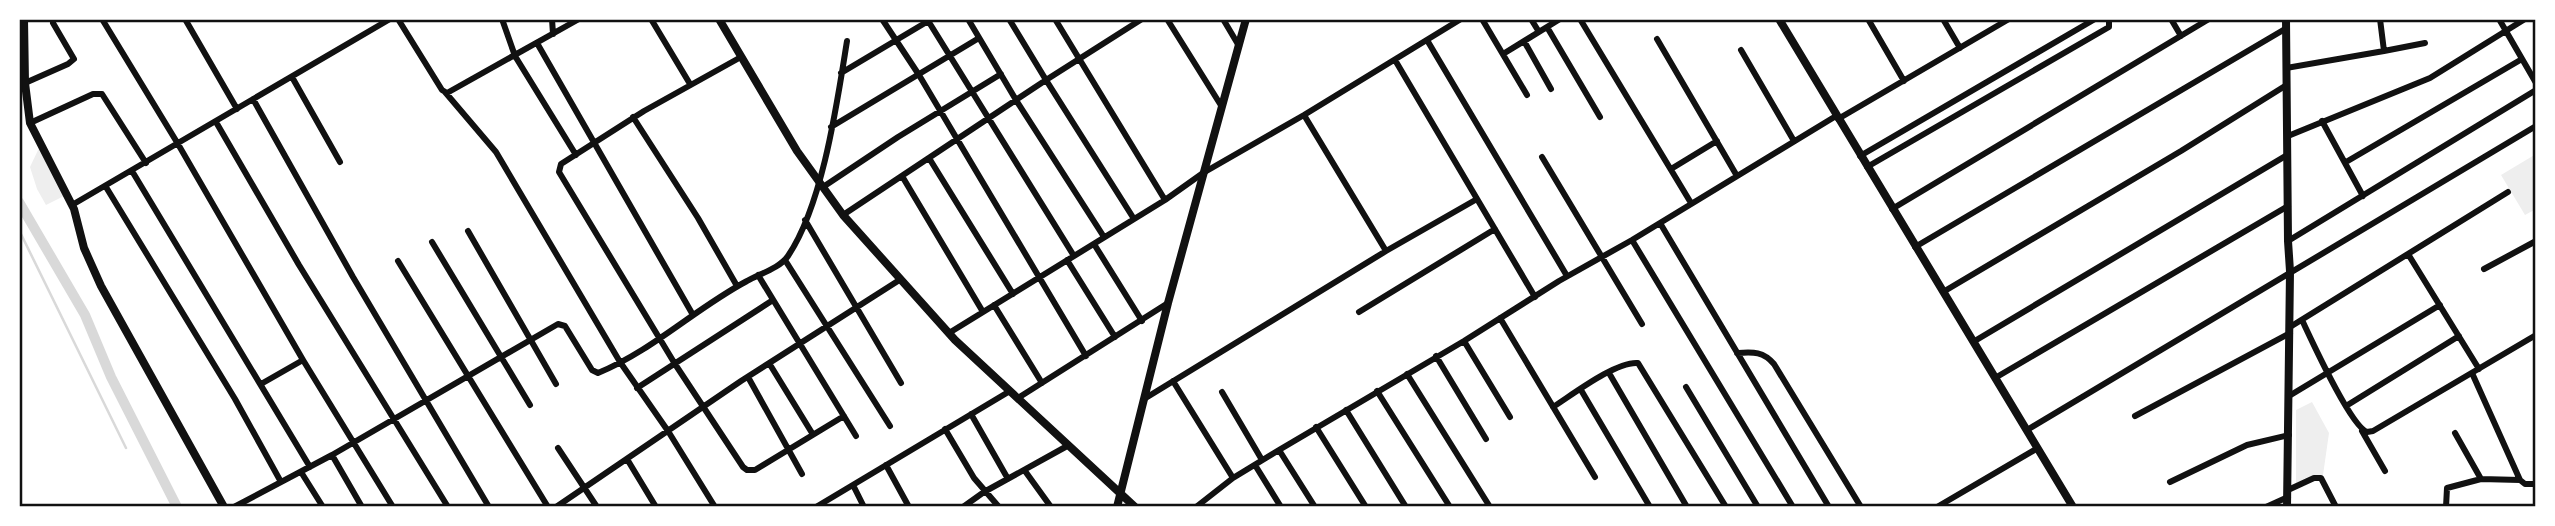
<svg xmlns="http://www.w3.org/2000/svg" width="2555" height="526" viewBox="0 0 2555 526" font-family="Rubik,sans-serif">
  <rect width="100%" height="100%" fill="#fff"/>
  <path fill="#eee" d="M39,148l25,48 -18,9 -9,-16 -7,-22z
    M2536,154v55l-11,6 -24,-40z
    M2312,402l17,31 -6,42 -27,10v-75z"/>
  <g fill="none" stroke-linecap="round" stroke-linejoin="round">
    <path stroke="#d9d9d9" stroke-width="2.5" d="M19,230l107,218"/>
    <path stroke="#d9d9d9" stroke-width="10" d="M19,202l66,113 26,62 66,130"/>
    <path stroke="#111" stroke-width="6" d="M102,19l76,125 125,216 90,147
      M185,19l52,90
      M398,19l44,71 5,3 132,-74
      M502,19l13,37 61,99
      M552,19l1,15
      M651,19l39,65
      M882,19l37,56 167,281
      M927,19l147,237
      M968,19l48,81 88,137
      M1055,19l110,181
      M1167,19l55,88
      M1223,19l16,27
      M1482,19l45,76
      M1531,19l8,13
      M1580,19l111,184
      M1868,19l36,62
      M1943,19l17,29
      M2171,19l10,17
      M2380,19l4,32 41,-8
      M2499,19l37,64
      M1547,27l53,90
      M1657,39l80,137
      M1427,40l140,236
      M1524,41l27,48
      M537,43l156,272
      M1741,50l53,91
      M1503,54l57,-35
      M741,57l-97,54 -83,53 -2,8 116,192 68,103 4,3h8l89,-54
      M1395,60l140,237
      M2286,68l98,-17
      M841,73l89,-53
      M292,77l48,85
      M25,83l43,-19 6,-5 -21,-36
      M445,92l51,60 124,210 48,69 47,76
      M253,99l100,178 136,230
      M1304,115l82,136
      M633,117l65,101 39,68
      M1838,119l171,-100
      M2322,121l41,75
      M216,122l83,143 149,242
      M30,123l63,-29h9l44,69
      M831,127l148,-89
      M2288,136l142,-58 95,-59
      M1860,156l235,-137
      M1542,157l100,167
      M929,158l84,136
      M2346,162l176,-103
      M1867,167l242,-140v-8
      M1671,169l46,-28
      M132,171l178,296
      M902,176l81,136
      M106,187l129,212 46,83
      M823,187l75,-50 103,-63
      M72,205l318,-186
      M1892,209l317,-190
      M843,215l203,-135 -37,-61
      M1134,219l-88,-139 96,-61
      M805,220l96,163
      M1660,223l169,284
      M468,231l88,153
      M1632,240l161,267
      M2288,241l248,-151
      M432,242l98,163
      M1094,244l48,77
      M1915,247l370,-218
      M2408,254l71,115
      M785,260l105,166
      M1067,260l48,77
      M398,261l150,246
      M2484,269l52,-28
      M758,275l98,161
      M1943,292l238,-141 104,-65
      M994,305l48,78
      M1359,312l136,-83
      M1500,318l95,159
      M2302,320c10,21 48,105 65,112l6,-1 163,-96
      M2290,327l218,-135
      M949,333l216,-133 38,-27 101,-58 157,-96
      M1464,341l46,76
      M1973,342l314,-187
      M1737,353c16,-1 26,-2 37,11l87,143
      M1436,356l50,83
      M769,363l43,70
      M1609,373l78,134
      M2472,373l48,107 5,4h11
      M1407,374l83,133
      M748,377l54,97
      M1995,378l293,-172
      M1173,381l60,97
      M261,384l42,-24
      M1686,387l72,120
      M637,388l136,-88
      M1581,390l69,117
      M1377,391l73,116
      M1222,392l40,68
      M2289,396l151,-91
      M1018,398l150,-95
      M1144,399l242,-148 91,-52
      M2346,406l113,-70
      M1553,407c19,-12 63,-46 85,-44l88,144
      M1346,410l60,97
      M971,414l37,65
      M2135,416l155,-83
      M1316,427l50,80
      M945,429l29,49 25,29
      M2027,430l509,-304
      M2362,431l23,40
      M2455,433l26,46
      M558,448l39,59
      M1279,450l36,57
      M332,455l30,52
      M627,459l29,48
      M886,465l23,42
      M1255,465l26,42
      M1025,471l26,36
      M301,472l22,35
      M2170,482l77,-37 42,-10
      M853,485l11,22
      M2288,490l26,-12h7l15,29
      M234,507l98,-52 226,-131 7,2 27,44 6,3c54,-22 98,-65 149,-92 12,-7 33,-13 41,-25 35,-52 49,-153 59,-215
      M556,507l185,-126 160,-102
      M816,507l194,-116
      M963,507l21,-15 85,-47
      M1196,507l37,-29 46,-28 185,-109 95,-60 73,-41 204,-124
      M1937,507l101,-59
      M2266,507l22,-10
      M2446,507l1,-19 34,-9 39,1"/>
    <path stroke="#111" stroke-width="8" d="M24,19l1,64 5,40 44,86 10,39 17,38 123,221
      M719,19l78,132 46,64 112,125 180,167
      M1779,19l294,488
      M2286,19l2,222 2,30 -3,236
      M1117,507l51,-204 78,-284"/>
  </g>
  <rect width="2555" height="526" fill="none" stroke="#ffffff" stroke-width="42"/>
  <rect x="21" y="21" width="2513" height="484" fill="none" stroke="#111" stroke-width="2.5"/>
</svg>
